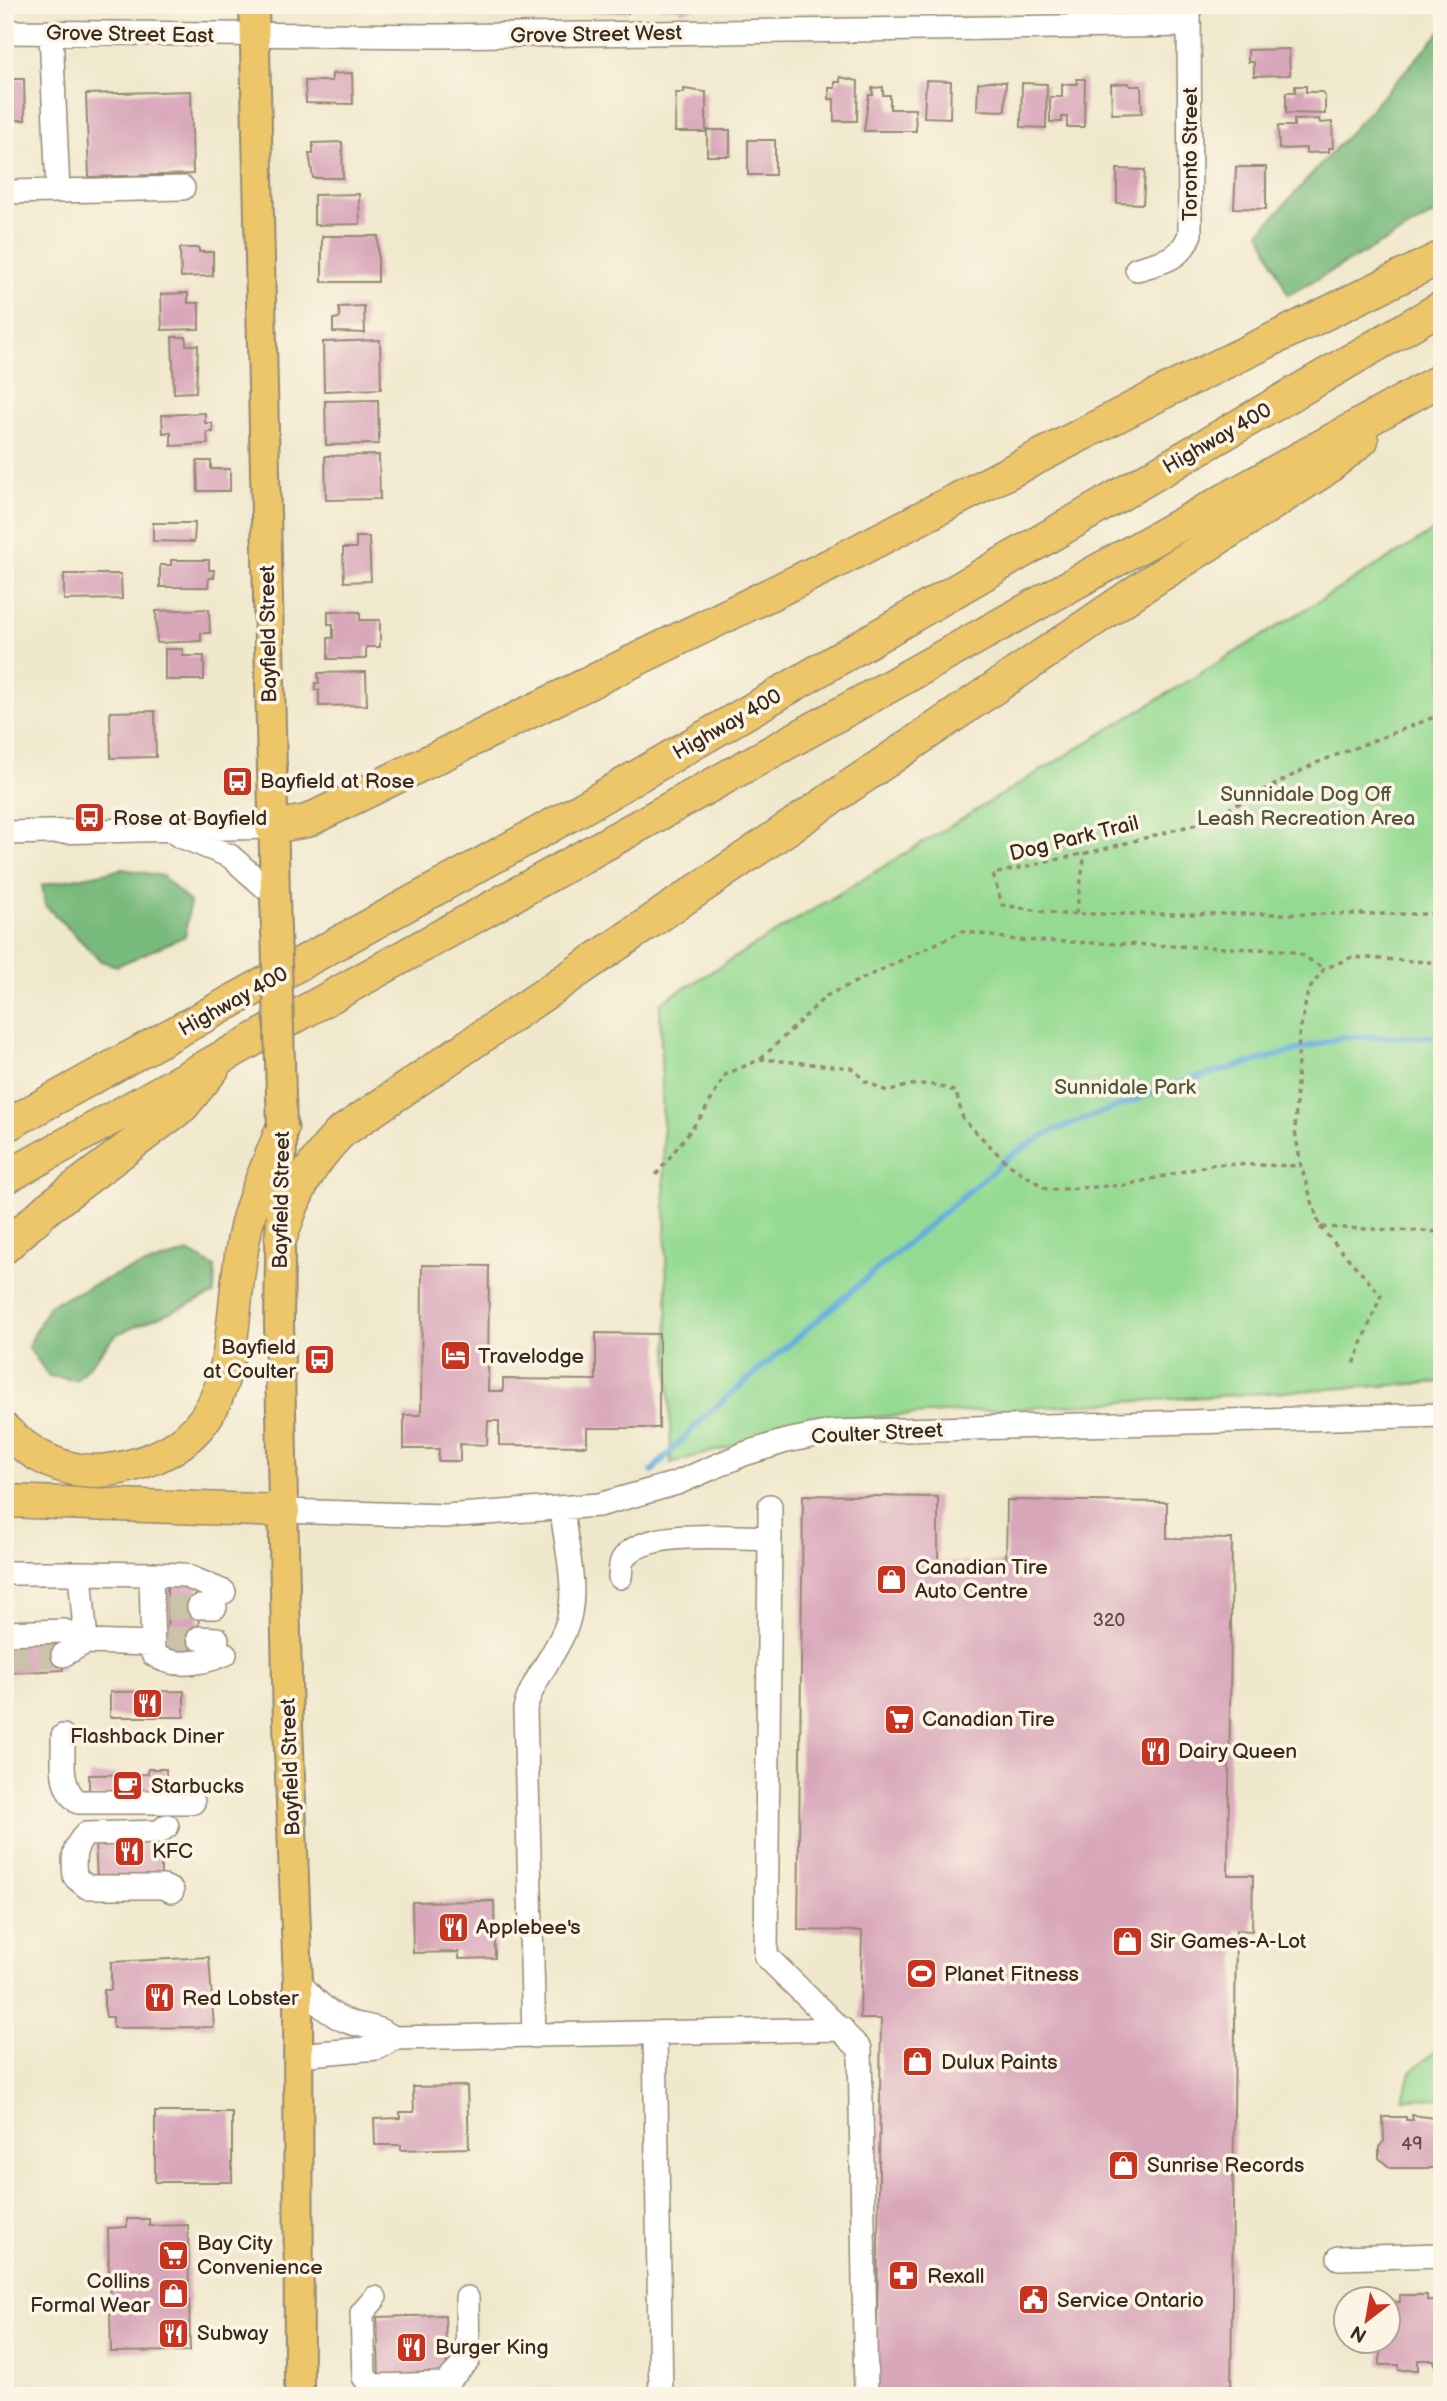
<svg xmlns="http://www.w3.org/2000/svg" width="1447" height="2401" viewBox="0 0 1447 2401" font-family="'Balsamiq Sans',sans-serif">
  <rect width="100%" height="100%" fill="#fcf5e5"/>
  <filter id="ink" filterUnits="userSpaceOnUse"><feTurbulence type="fractalNoise" baseFrequency=".0143" numOctaves="2"/><feDisplacementMap in="SourceGraphic" scale="14" xChannelSelector="R" yChannelSelector="G"/><feConvolveMatrix kernelMatrix="1 2 1 2 8 2 1 2 1" color-interpolation-filters="sRGB"/></filter>
  <filter id="wash" filterUnits="userSpaceOnUse"><feTurbulence type="fractalNoise" baseFrequency=".00686" numOctaves="4" result="noise"/><feDisplacementMap in="SourceGraphic" scale="28" xChannelSelector="R" yChannelSelector="G"/><feGaussianBlur stdDeviation="1.57" result="paint"/><feColorMatrix in="noise" values="0 0 0 0 0 0 0 0 0 0 0 0 0 0 0 0 0 1.4 0 .05"/><feComposite in="paint" operator="in"/></filter>
  <g filter="url(#wash)">
    <rect width="100%" height="100%" fill="#f0e8cc"/>
    <path fill="#95da92" stroke="#688258" stroke-width="2" d="M1442,526v856l-612,38 -159,43 -11,-460z
      M1433,2053h9v45l-39,1 7,-27z"/>
    <path fill="#78ba7c" stroke="#5a724d" stroke-width="2" d="M1442,30v180l-154,85 -28,-63z
      M123,869l39,7 28,26 -5,34 -68,30 -16,-5 -56,-56 -3,-20z
      M189,1252l26,15 -1,27 -97,40 -41,46 -27,-4 -21,-29 21,-42 73,-33z"/>
    <g fill="none" stroke-linecap="round" stroke-linejoin="round">
      <path stroke="#63afdc" stroke-width="6" d="M652,1471l53,-55 305,-260 40,-24 138,-52 156,-43h98"/>
    </g>
    <g id="blocks">
      <path fill="#d8a6b9" d="M527,5h27v9h-27z
        M591,5h37v8h-37z
        M660,5h36v3l-17,4v-4h-19z
        M1289,49l1,26 -36,1v-14h-6v-12z
        M352,73l1,31 -47,-1 -1,-22h27v-7z
        M840,77l18,4 -1,40h-23v-22h-5v-11h6v-6h5z
        M5,79h19l1,41h-11v17h-9z
        M1077,79h8l-1,48h-17v-10h-5v5h-12v-25h12v-13h15z
        M926,80l25,1 -1,37 -26,-1z
        M989,81l17,1 -1,29 -28,-1 1,-27z
        M1022,83l25,1 -1,44 -25,-1z
        M1129,83l1,3h11l1,27 -30,1 -1,-30z
        M1295,86h11v6h16l3,4v18l-39,-1v-21h9z
        M883,87v8h7v14h25l1,22h-52l5,-36h4l-1,-7z
        M684,89l22,3v40h-31l1,-39h8z
        M191,91l2,83 -104,3 -3,-83z
        M1319,119l1,4 12,-1 1,26h-4v4l-23,1v-5l-27,1 -1,-23h16v-6z
        M707,130h23v26h-23z
        M748,140h27v35h-27z
        M342,142l1,36h-30l-4,-24h4v-11z
        M1236,167h30v42l-32,-1z
        M1117,169l28,1 -2,34 -26,-1z
        M359,194l1,30 -46,1v-30z
        M322,236h56v46h-56z
        M180,248h19v4h14v24l-32,1z
        M188,293v10h11v26l-37,1 -1,-36z
        M364,306l1,27 -32,-1v-13l7,-1 -1,-11z
        M172,337h14v8h12l-2,47 -22,1z
        M380,340l1,49 -57,2 -1,-49z
        M378,400l1,44 -53,1 -1,-44z
        M205,413v10h7l1,9h-6l1,12 -37,2v-14l-8,1 -1,-18z
        M379,455l1,44 -54,1 -1,-44z
        M197,461h14v8h19v22h-32z
        M153,523h42l-1,19 -41,-1z
        M356,537h13l2,44 -27,1 -1,-34h13z
        M171,560h38v10h5v8h-5l-1,9h-48v-22h11z
        M64,574h57l1,25 -58,1z
        M209,609l1,24h-9v8l-44,2 -1,-32z
        M328,611l32,1v8h20v27h-14v12h-38v-21h5v-14h-5z
        M165,649h18v7h21v24h-39z
        M366,672l1,33 -48,1v-16h-4v-7h4l-1,-10z
        M155,711l1,46 -45,1 -1,-46z
        M422,1265l67,1 -1,125h15v-12l93,1v-47l63,1v94h-72v18l-88,-1v-24h-11l-1,24 -27,-1v17h-22l1,-12h-35v-34h17z
        M803,1495l135,2v65l68,1 1,-63 160,2v36l65,1 -4,336h25l-1,56 -16,-1 -5,466h-355l5,-377h-21l2,-88 -64,-1z
        M167,1584h31l1,68h-31z
        M62,1640l1,30 -58,3v-31z
        M184,1691v26h-74v-25z
        M148,1769h18v31l-77,-3v-22l59,-1z
        M161,1838v42h-64l-2,-40z
        M494,1901l1,57 -36,1v-7l-46,1 -1,-51z
        M209,1957l5,70 -101,1v-11h-7l-2,-12v-15h7v-28z
        M467,2086l2,62 -68,2v-5h-26l-1,-26 26,-1v-6h14l-1,-25z
        M155,2112h77v70h-77z
        M1412,2115l30,4v49h-52l-11,-10v-11l5,-6 -1,-24h23v3h7z
        M127,2219h22v7l39,-1 2,126 -79,1 -3,-124 19,-1z
        M1400,2295h27v5l15,3v63h-7l-1,-6h-16v10h-19v-5h-19v-19h-9v-4h17v-40h12z
        M445,2315l2,61 -68,2 -2,-61z
        M1401,2392h20v4h-20z"/>
    </g>
  </g>
  <g filter="url(#ink)">
    <use href="#blocks" fill-opacity="0" stroke="#968975" stroke-width="2"/>
    <g fill="none" stroke-linecap="round" stroke-linejoin="round">
      <path stroke="#ccc2a9" stroke-width="23" stroke-dasharray="23 11" stroke-linecap="butt" d="M167,1608l32,-1
        M167,1638h32
        M5,1657l58,-2"/>
      <defs>
        <path id="minor" d="M5,32l436,4 748,-11
          M51,33l7,158 125,-3
          M5,192l53,-1
          M1137,269c24,-7 44,-9 53,-35l-1,-229
          M5,833l267,-6
          M178,835l52,21 45,40
          M283,1511l162,5 154,-11 78,-22 67,-29 42,-13 45,-9 611,-17
          M770,1538v-32
          M5,1573h75
          M151,1574l-71,-1 6,69 66,2
          M620,1577c1,-4 0,-12 2,-16 17,-34 115,-23 148,-23l-4,418 94,93 6,347
          M224,1592l-40,-17 -33,-1 2,80c20,15 50,9 72,0
          M199,1607h16
          M5,1633l59,-2 22,11
          M199,1638l18,1
          M63,1655l23,-13
          M63,1736c1,24 -5,50 15,66h115
          M167,1826l-8,6 -73,2c-13,13 -13,24 -11,43l12,10h77l8,4
          M298,1981c15,18 31,35 54,42 19,5 23,3 42,15
          M655,2035l6,361
          M534,2036l-9,-327c7,-28 27,-50 39,-77 17,-36 2,-83 -2,-122
          M298,2055l79,-7 17,-10 448,-9
          M1339,2258l103,-3
          M375,2298l-13,15 2,64 10,9 71,-2 23,-24 -1,-62"/>
        <path id="major" d="M254,5l21,891
          M282,1134l-3,188 9,402 10,257 1,415"/>
        <path id="highway" d="M272,827l35,-6 529,-259 326,-169 280,-136
          M5,1126l578,-318 859,-501
          M5,1178l1437,-799
          M281,1237c15,-44 26,-70 59,-104l807,-549 175,-112 40,-32
          M5,1247l43,-39 135,-102 30,-37
          M5,1430c31,30 67,47 110,39 140,-25 107,-143 132,-246 8,-32 24,-64 35,-95
          M5,1501l278,10"/>
      </defs>
      <use href="#minor" stroke="#968975" stroke-width="26"/>
      <use href="#major" stroke="#968975" stroke-width="32"/>
      <use href="#highway" stroke="#968975" stroke-width="35"/>
      <path stroke="#968975" stroke-width="3.5" stroke-dasharray="5 5" stroke-linecap="butt" d="M1442,714l-126,49 -112,59 -100,27 -111,25 9,31 58,9h382
        M1076,914l9,-61
        M1442,963l-90,-6 -28,12 -16,22 -9,45 -4,95 6,35 19,61 122,5
        M761,1059l65,-63 137,-65 53,9 267,10 16,3 25,16
        M656,1175l47,-61 23,-40 35,-15 91,9 13,13 24,11c25,-11 42,-10 67,0l7,27 45,45 40,26 78,-5 89,-21 86,2
        M1320,1227l61,68 -27,69"/>
      <use href="#minor" stroke="#fff" stroke-width="23"/>
      <use href="#major" stroke="#ecc669" stroke-width="28"/>
      <use href="#highway" stroke="#ecc669" stroke-width="32"/>
      <defs>
        <path id="major-bridge" d="M275,896l7,232"/>
      </defs>
      <use href="#major-bridge" stroke="#968975" stroke-width="32" stroke-linecap="butt"/>
      <use href="#major-bridge" stroke="#ecc669" stroke-width="28"/>
    </g>
  </g>
  <defs>
    <symbol id="bus-square" viewBox="-11 -11 22 22"><rect x="-9" y="-9" width="18" height="18" rx="4" fill="#c8321e" stroke="#fcf5e5"/><path d="M-5-6H5V4H4V6H2V4H-2V6H-4V4H-5ZM-3.5-4V0h7V-4ZM-3.5 1.2v1.5H-2V1.2ZM2 1.2v1.5H3.5V1.2Z" fill="#fff"/></symbol>
    <symbol id="hotel-square" viewBox="-11 -11 22 22"><rect x="-9" y="-9" width="18" height="18" rx="4" fill="#c8321e" stroke="#fcf5e5"/><path d="M-6-4.5h1.5V1H6V5H4.5V3h-9V5H-6ZM-4 0a1.8 1.8 0 1 1 3.6 0ZM.5 0V-2.5h3Q6-2.5 6 0Z" fill="#fff"/></symbol>
    <symbol id="shop-square" viewBox="-11 -11 22 22"><rect x="-9" y="-9" width="18" height="18" rx="4" fill="#c8321e" stroke="#fcf5e5"/><path d="M-5-2.5h2.3a2.7 3.5 0 0 1 5.4 0H5L5.5 6h-11ZM-1.5-2.5h3a1.5 2.3 0 0 0-3 0Z" fill="#fff"/></symbol>
    <symbol id="restaurant-square" viewBox="-11 -11 22 22"><rect x="-9" y="-9" width="18" height="18" rx="4" fill="#c8321e" stroke="#fcf5e5"/><path d="M-5-6h1v4h1v-4h1v4h1v-4h1v5L-1.5 .5V6h-2V.5L-5-1ZM5-6V6H3V1.5H1.5Q1.5-4 5-6Z" fill="#fff"/></symbol>
    <symbol id="supermarket-square" viewBox="-11 -11 22 22"><rect x="-9" y="-9" width="18" height="18" rx="4" fill="#c8321e" stroke="#fcf5e5"/><path d="M-6-5.5h2.5l.6 2H6L4.5 2H-2.5L-4.4-4H-6ZM-1.5 3.2a1.3 1.3 0 1 0 .1 0ZM3 3.2a1.3 1.3 0 1 0 .1 0Z" fill="#fff"/></symbol>
    <symbol id="cafe-square" viewBox="-11 -11 22 22"><rect x="-9" y="-9" width="18" height="18" rx="4" fill="#c8321e" stroke="#fcf5e5"/><path d="M-5.5-4.5H6V0H3Q3 3.5 0 3.5H-2.5Q-5.5 3.5-5.5 0ZM3-3.2v2h1.7v-2ZM-6 4.5H4V6H-6Z" fill="#fff"/></symbol>
    <symbol id="stadium-square" viewBox="-11 -11 22 22"><rect x="-9" y="-9" width="18" height="18" rx="4" fill="#c8321e" stroke="#fcf5e5"/><path d="M0-5a6.5 5 0 1 0 0 10a6.5 5 0 1 0 0-10ZM-3.5-1.8h7v3.6h-7Z" fill="#fff"/></symbol>
    <symbol id="pharmacy-square" viewBox="-11 -11 22 22"><rect x="-9" y="-9" width="18" height="18" rx="4" fill="#c8321e" stroke="#fcf5e5"/><path d="M-2-6h4v4h4v4h-4v4h-4v-4h-4v-4h4Z" fill="#fff"/></symbol>
    <symbol id="civic-square" viewBox="-11 -11 22 22"><rect x="-9" y="-9" width="18" height="18" rx="4" fill="#c8321e" stroke="#fcf5e5"/><path d="M-.6-6.5H3V-4.5H.6V-3L4-1V1h2V6H-6V1h2V-1L-.6-3ZM-1.2 2.5V6h2.4V2.5Z" fill="#fff"/></symbol>
  </defs>
  <g fill-rule="evenodd">
    <use href="#bus-square" x="220" y="764" width="35" height="35"/>
    <use href="#bus-square" x="72" y="800" width="35" height="35"/>
    <use href="#hotel-square" x="438" y="1338" width="35" height="35"/>
    <use href="#bus-square" x="302" y="1342" width="35" height="35"/>
    <use href="#shop-square" x="874" y="1562" width="35" height="35"/>
    <use href="#restaurant-square" x="130" y="1686" width="35" height="35"/>
    <use href="#supermarket-square" x="882" y="1702" width="35" height="35"/>
    <use href="#restaurant-square" x="1138" y="1734" width="35" height="35"/>
    <use href="#cafe-square" x="110" y="1768" width="35" height="35"/>
    <use href="#restaurant-square" x="112" y="1834" width="35" height="35"/>
    <use href="#restaurant-square" x="436" y="1910" width="35" height="35"/>
    <use href="#shop-square" x="1110" y="1924" width="35" height="35"/>
    <use href="#stadium-square" x="904" y="1956" width="35" height="35"/>
    <use href="#restaurant-square" x="142" y="1980" width="35" height="35"/>
    <use href="#shop-square" x="900" y="2044" width="35" height="35"/>
    <use href="#shop-square" x="1106" y="2148" width="35" height="35"/>
    <use href="#supermarket-square" x="156" y="2238" width="35" height="35"/>
    <use href="#pharmacy-square" x="886" y="2258" width="35" height="35"/>
    <use href="#shop-square" x="156" y="2276" width="35" height="35"/>
    <use href="#civic-square" x="1016" y="2282" width="35" height="35"/>
    <use href="#restaurant-square" x="156" y="2316" width="35" height="35"/>
    <use href="#restaurant-square" x="394" y="2330" width="35" height="35"/>
  </g>
  <g text-anchor="middle" stroke-width="7" stroke-linejoin="round" paint-order="stroke">
    <g font-size="18" fill="#624945">
      <text x="1109" y="1626">320</text>
      <text x="1412" y="2150">49</text>
    </g>
    <g font-size="21" fill="#3b2a1e" stroke="#fcf5e5">
      <text transform="translate(130 34) rotate(1)" y="7">Grove Street East</text>
      <text transform="translate(596 34) rotate(-1)" y="7">Grove Street West</text>
      <text transform="translate(1190 154) rotate(-90)" y="7">Toronto Street</text>
      <text transform="translate(1217 438) rotate(-30)" y="7">Highway 400</text>
      <text transform="translate(268 634) rotate(-91)" y="7">Bayfield Street</text>
      <text transform="translate(727 724) rotate(-30)" y="7">Highway 400</text>
      <text transform="translate(1074 838) rotate(-14)" y="7">Dog Park Trail</text>
      <text transform="translate(233 1001) rotate(-29)" y="7">Highway 400</text>
      <text transform="translate(281 1200) rotate(-89)" y="7">Bayfield Street</text>
      <text transform="translate(877 1433) rotate(-3)" y="7">Coulter Street</text>
      <text transform="translate(290 1767) rotate(-92)" y="7">Bayfield Street</text>
    </g>
    <g font-size="21" fill="#3b2a1e" stroke="#fcf5e5" text-anchor="start">
      <text x="260" y="788">Bayfield at Rose</text>
      <text x="113" y="825">Rose at Bayfield</text>
      <text x="296" y="1354" text-anchor="end">Bayfield<tspan x="296" dy="24">at Coulter</tspan></text>
      <text x="478" y="1363">Travelodge</text>
      <text x="915" y="1574">Canadian Tire<tspan x="915" dy="24">Auto Centre</tspan></text>
      <text x="922" y="1726">Canadian Tire</text>
      <text x="147" y="1743" text-anchor="middle">Flashback Diner</text>
      <text x="1178" y="1758">Dairy Queen</text>
      <text x="151" y="1793">Starbucks</text>
      <text x="152" y="1858">KFC</text>
      <text x="476" y="1934">Applebee's</text>
      <text x="1150" y="1948">Sir Games-A-Lot</text>
      <text x="944" y="1981">Planet Fitness</text>
      <text x="182" y="2005">Red Lobster</text>
      <text x="941" y="2069">Dulux Paints</text>
      <text x="1147" y="2172">Sunrise Records</text>
      <text x="197" y="2250">Bay City<tspan x="197" dy="24">Convenience</tspan></text>
      <text x="927" y="2283">Rexall</text>
      <text x="150" y="2288" text-anchor="end">Collins<tspan x="150" dy="24">Formal Wear</tspan></text>
      <text x="1057" y="2307">Service Ontario</text>
      <text x="197" y="2340">Subway</text>
      <text x="435" y="2354">Burger King</text>
    </g>
    <g font-size="21" fill="#52563b" stroke="#fcf5e5">
      <text x="1306" y="801">Sunnidale Dog Off<tspan x="1306" dy="24">Leash Recreation Area</tspan></text>
      <text x="1125" y="1094">Sunnidale Park</text>
    </g>
  </g>
  <rect width="1447" height="2401" fill="none" stroke="#fcf5e5" stroke-width="28"/>
  <g transform="translate(1367 2320) rotate(211)"><circle r="33" fill="#fcf5e5" stroke="#afa495" stroke-width="2"/>
  <path d="M0-5L12 26L0 18L-12 26Z" fill="#c8321e"/>
  <text y="-10" font-size="19" font-weight="bold" text-anchor="middle" fill="#3b2a1e">N</text>
  </g>
</svg>
